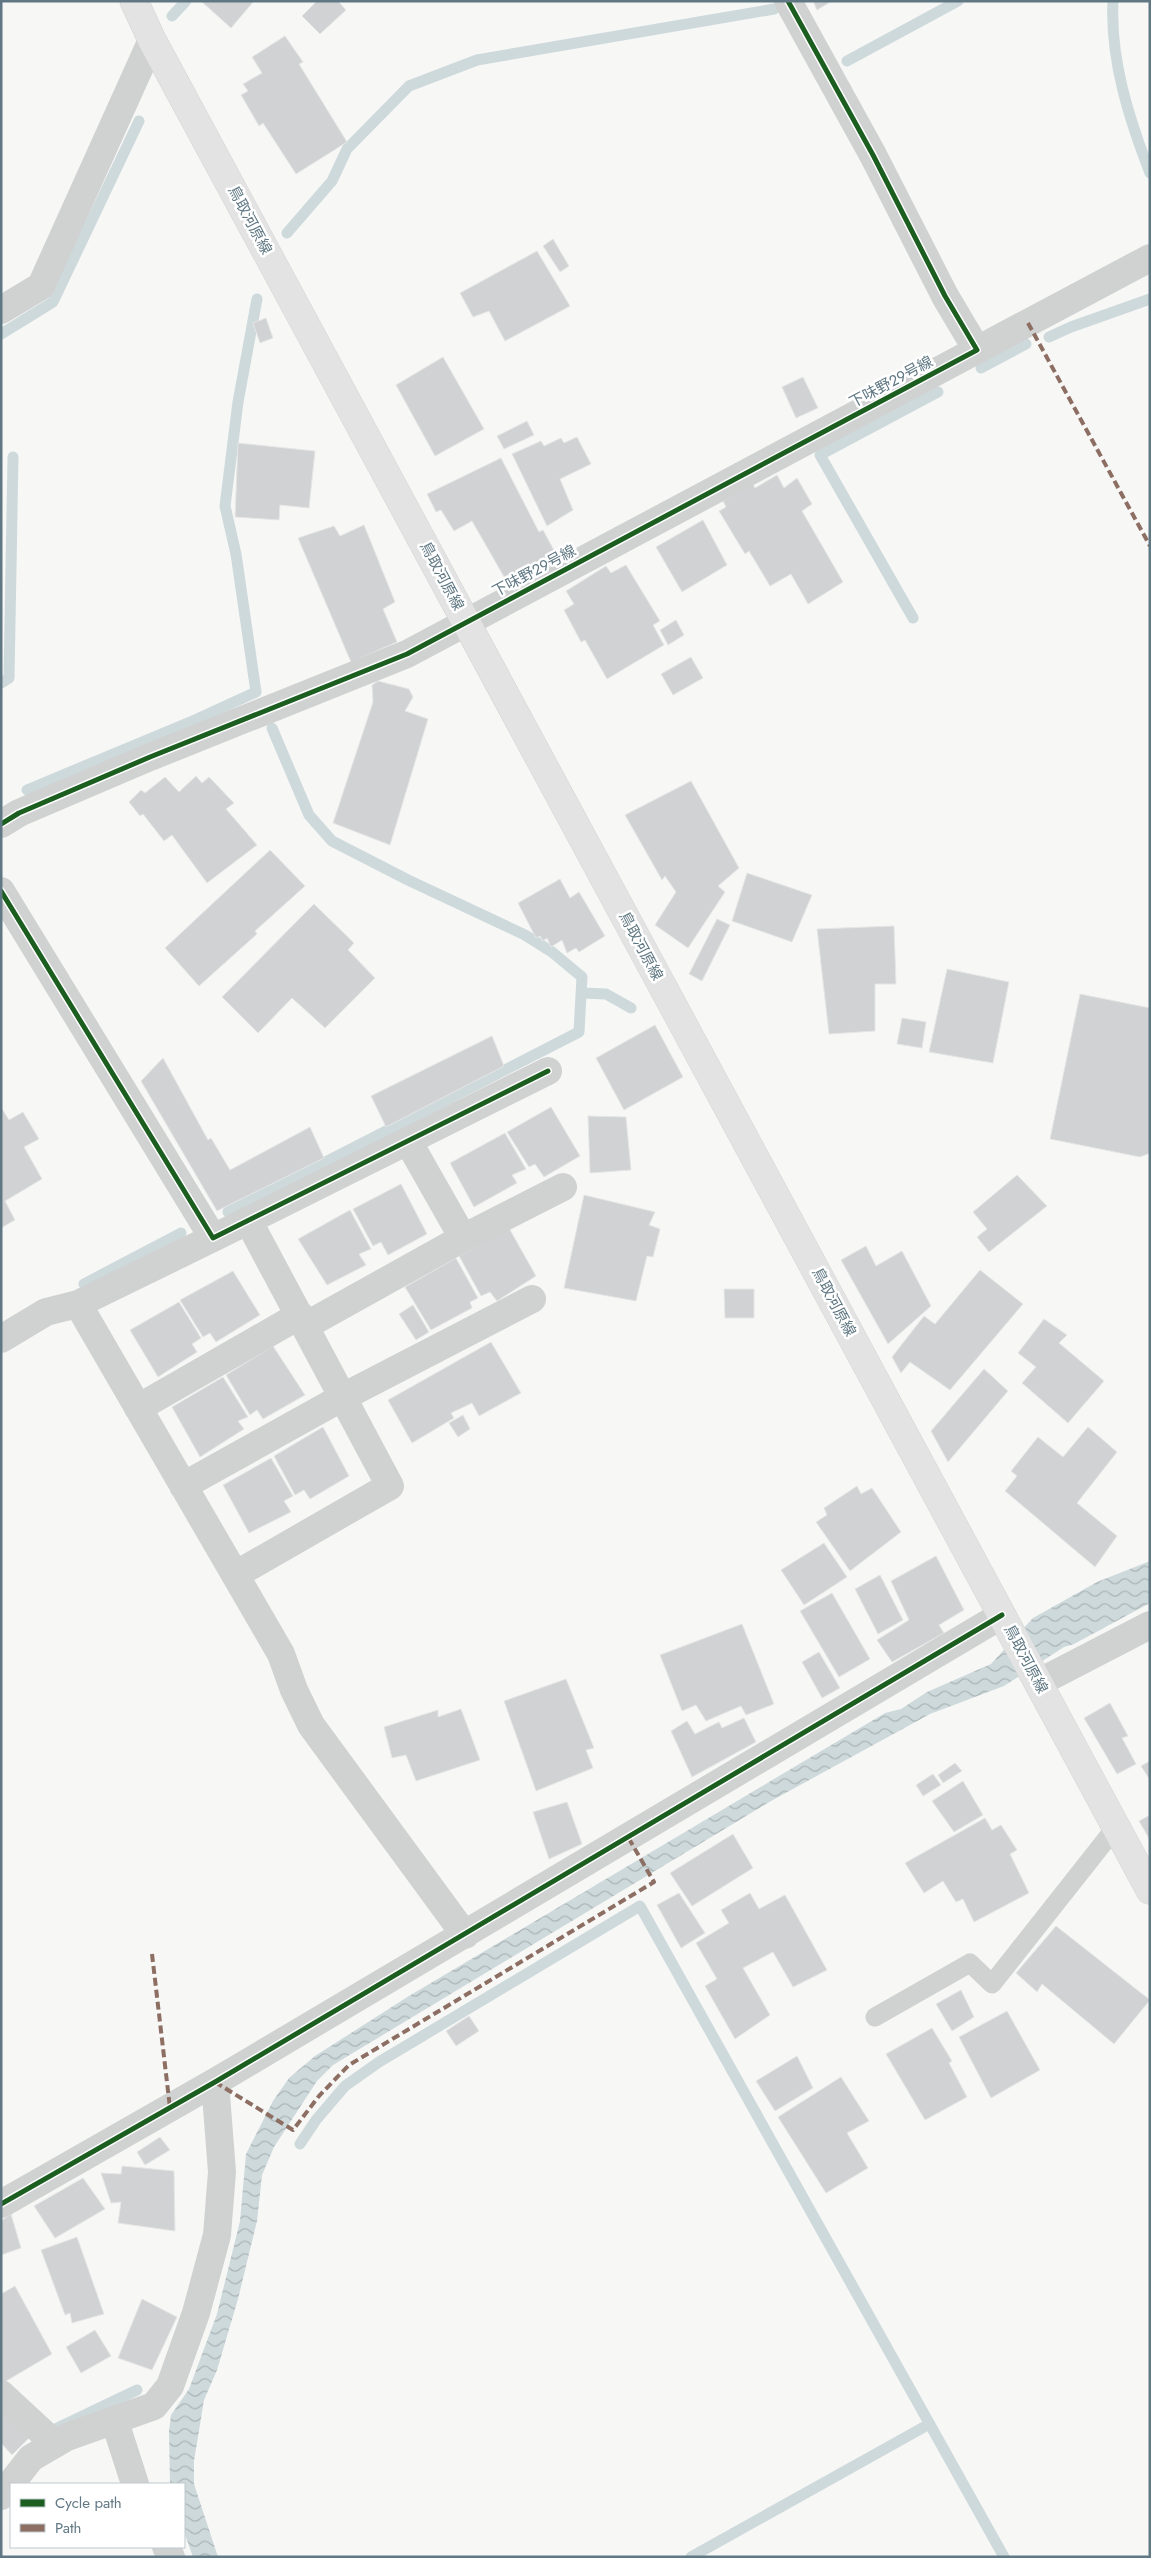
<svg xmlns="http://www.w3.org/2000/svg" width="1151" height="2558" viewBox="0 0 1151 2558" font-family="Jost,'Noto Sans JP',sans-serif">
  <defs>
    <pattern id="water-waves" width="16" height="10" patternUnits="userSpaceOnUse" patternTransform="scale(1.25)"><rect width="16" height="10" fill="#ced9db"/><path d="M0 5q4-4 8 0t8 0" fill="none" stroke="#abb5b7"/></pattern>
  </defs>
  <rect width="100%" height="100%" fill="#f7f7f6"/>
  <path fill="url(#water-waves)" d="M1150,1561v42l-76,41 -10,3 -60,39 -74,28 -159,87 -438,264 -16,16 -43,66 -12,28 -5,46 -19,78 -21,71 -13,30 -10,61v23l24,73h-25l-9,-25v-48h-14l-1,-53 2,-16 18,-26 28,-75 23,-93 6,-67 27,-53 16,-23 26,-22 94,-60 476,-283 16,-4 26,-17 64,-28 42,-46 64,-36z"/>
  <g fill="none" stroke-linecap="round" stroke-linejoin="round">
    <path stroke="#ced9db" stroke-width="11" d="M1113,1c-3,58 16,118 37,172
      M172,16l14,-15
      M847,61l111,-60
      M287,233l45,-52 15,-32 62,-63 68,-26 297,-51
      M1,334l52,-32 86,-181
      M1049,337l22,-10 79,-28
      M981,368l45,-24
      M913,618l-93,-163 118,-63
      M1,683l8,-5 4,-221
      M27,790l168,-70 61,-28 -20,-138 -11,-48 13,-104 19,-103
      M582,993l24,1 25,14
      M228,1212l351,-180 3,-55 -30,-25 -27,-17 -117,-55 -76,-39 -23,-26 -37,-87
      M84,1284l97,-51
      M300,2144l16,-24 29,-34 34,-24 261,-156 364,651
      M45,2434l92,-44
      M691,2557l233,-130"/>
  </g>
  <path fill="#d0d2d3" stroke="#e6e6e6" d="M201,1h53l-23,27z
    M317,1h21l8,9 -26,24 -18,-18z
    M813,1h19l-15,9z
    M285,36l18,26 -4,2 48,78 -51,32 -33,-51 -4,3 -18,-31 7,-4 -5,-7 19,-11 -10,-16z
    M553,239l16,27 -9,6 -17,-26z
    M537,251l33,55 -65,35 -16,-30 -16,6 -13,-24z
    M266,318l7,20 -13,5 -7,-20z
    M443,357l41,72 -49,27 -39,-71z
    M803,377l15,31 -22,10 -14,-31z
    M527,421l7,14 -30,14 -7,-13z
    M577,437l14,27 -31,15 13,31 -26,16 -35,-72 29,-13 3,5 17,-8 3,5z
    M238,443l77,8 -6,57 -29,-3 -1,15 -44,-3z
    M501,458l38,74 4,-2 13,24 -49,28 -35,-61 -18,10 -13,-21 -5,2 -9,-18z
    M777,475l7,13 13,-10 15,26 -10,7 41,71 -35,22 -17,-30 -21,12 -21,-35 -4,3 -26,-43 7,-4 -3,-6 30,-17 2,4z
    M703,520l24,45 -45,27 -26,-45z
    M364,525l31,77 -12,7 14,33 -46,20 -53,-124 36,-12 6,10z
    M626,565l34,56 -7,4 11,20 -57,34 -22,-39 -4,2 -17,-32 10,-6 -8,-13 40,-25 5,7z
    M676,620l8,15 -16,10 -8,-15z
    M691,657l12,21 -30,17 -12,-21z
    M378,681l31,8 4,8 -8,14 23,8 -38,126 -57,-22 40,-121 -1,-17z
    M196,776l6,7 7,-6 25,26 -8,6 31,36 -50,38 -35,-48 -8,6 -21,-27 -3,2 -11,-14 12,-12 4,3 20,-16 14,15z
    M691,781l48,87 -21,18 7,6 -37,56 -33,-23 21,-33 -11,-16 -3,4 -37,-65z
    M270,850l35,36 -50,45 2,3 -58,52 -34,-38z
    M747,873l65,22 -20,47 -60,-21z
    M560,879l10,19 9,-6 26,44 -26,16 -3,-4 -9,5 -5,-13 -11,7 -4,-9 -4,3 -3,-5 -4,2 -18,-35z
    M314,904l40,39 -6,7 27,28 -50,50 -33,-30 -34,35 -36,-36z
    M717,919l13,6 -28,56 -13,-7z
    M894,926l2,58h-21v47l-46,3 -12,-105z
    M947,969l62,13 -16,81 -64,-11z
    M1080,994l70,14v145l-10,4 -90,-18z
    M902,1018l24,4 -4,26 -25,-4z
    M655,1025l28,52 -59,33 -28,-52z
    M492,1036l12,30 -118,61 -15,-31z
    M163,1058l45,82 3,-2 19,32 80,-43 14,31 -107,53 -76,-130z
    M1,1107l8,13 14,-8 16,27 -15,8 18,32 -37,22 10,19 -14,8z
    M551,1107l29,49 -36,21 -9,-13 -6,3 -22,-35z
    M588,1116l38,1 5,53 -41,3z
    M505,1133l21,36 -14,6 5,8 -43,24 -24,-44z
    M1017,1175l30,31 -58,46 -12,-15 10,-8 -14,-17z
    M401,1184l26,50 -39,21 -7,-13 -8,4 -20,-37z
    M584,1195l71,17 -6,13 11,4 -7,28 -6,-1 -11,45 -72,-13z
    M350,1210l21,39 -12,5 7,11 -39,20 -29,-46z
    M509,1228l27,48 -39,25 -7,-9 -9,4 -22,-40z
    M866,1246l10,20 26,-15 29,55 -43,38 -47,-84z
    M456,1258l22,40 -8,4 2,6 -41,22 -26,-43z
    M980,1270l43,34 -73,86 -40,-28 -9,11 -9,-16 32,-41 11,8z
    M233,1271l27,44 -44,27 -6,-9 -7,4 -23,-37z
    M724,1289h30v29h-29z
    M179,1302l22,36 -9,6 5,8 -39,25 -28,-47z
    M413,1305l16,27 -13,8 -17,-26z
    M1044,1319l23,16 -8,8 45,38 -36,42 -46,-40 14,-16 -18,-14z
    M491,1342l30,51 -42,23 -7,-13 -21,10 3,5 -42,25 -24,-43z
    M273,1346l32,49 -42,24 -6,-9 -7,5 -24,-40z
    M984,1369l24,22 -60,71 -17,-31z
    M223,1377l25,40 -10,4 6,8 -44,28 -28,-50z
    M463,1415l7,14 -12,8 -9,-14z
    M323,1427l26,49 -39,23 -6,-9 -9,5 -21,-39z
    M1088,1427l29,25 -40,51 40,33 -22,31 -90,-76 12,-15 -6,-5 27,-34 25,20z
    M271,1458l22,38 -9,5 7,11 -42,21 -26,-48z
    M857,1486l4,8 11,-6 29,44 -51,39 -34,-49 11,-7 -3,-7z
    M824,1543l23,34 -43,28 -23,-35z
    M936,1556l28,54 -25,15 5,8 -52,29 -15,-22 32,-20 -18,-39z
    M880,1575l23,45 -25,14 -23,-45z
    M832,1593l38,66 -31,18 -39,-66z
    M742,1624l32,80 -28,11 -5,-9 -35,15 -10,-16 -14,6 -22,-56z
    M819,1652l21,36 -18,10 -20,-36z
    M566,1679l28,69 -8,2 7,18 -57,23 -32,-90z
    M1110,1703l18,33 -6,2 14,26 -19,10 -33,-56z
    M461,1709l19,51 -64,21 -10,-26 -14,3 -8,-31 54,-17v7z
    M744,1718l12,24 -64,35 -21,-46 16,-10 8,13 24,-12 3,6z
    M1150,1761v19l-9,-14z
    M955,1763l7,8 -19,12 -5,-8z
    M933,1774l8,11 -18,11 -7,-11z
    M963,1781l20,34 -29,17 -22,-31z
    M567,1802l15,42 -33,15 -16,-47z
    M1150,1815v25l-11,-19z
    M985,1818l7,12 9,-5 16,25 -7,4 19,39 -55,29 -11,-23 -7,3 -13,-21 -19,12 -19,-30z
    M733,1834l20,34 -61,38 -22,-33z
    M679,1893l26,40 -24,15 -24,-43z
    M750,1893l9,16 26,-14 42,75 -34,17 -20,-35 -30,16 27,47 -35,24 -30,-53 12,-7 -21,-36 33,-20 -8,-13z
    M1056,1926l94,74 -36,44 -72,-60 -5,8 -21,-19z
    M961,1990l13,27 -22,14 -16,-27z
    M1007,2011l33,59 -49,28 -32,-61z
    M469,2016l10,15 -23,15 -10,-15z
    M932,2028l20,33 -3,2 18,34 -42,23 -39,-66z
    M797,2056l16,32 -38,23 -19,-30z
    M841,2077l28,44 -22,12 21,35 -42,25 -48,-76z
    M160,2137l10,13 -25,15 -8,-13z
    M122,2166l52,5 1,60 -57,-8 3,-21 -10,1 -10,-30 20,1z
    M83,2178l22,31 -50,29 -21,-32z
    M11,2214l10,34 -20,7v-34z
    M77,2237l27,77 -32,9 -2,-10 -5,2 -24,-65z
    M15,2286l37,68 -51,30v-90z
    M142,2299l35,18 -25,53 -34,-12z
    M95,2330l16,26 -30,17 -15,-26z
    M1,2409l30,27 -19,19 -11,-12z"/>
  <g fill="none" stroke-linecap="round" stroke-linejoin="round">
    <defs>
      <path id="primary" d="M134,1l18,39 998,1850"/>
    </defs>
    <use href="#primary" stroke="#d4d5d5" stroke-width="29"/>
    <path stroke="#d0d1d1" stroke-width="19" d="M875,2017l95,-54 22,21 124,-157"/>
    <path stroke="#d0d1d1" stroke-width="28" d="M1,310l40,-24 111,-246
      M977,350l173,-92
      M1,824l18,-11 131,-56 257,-103 570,-304 -32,-54 -72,-141 -85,-154
      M1,891l212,347 335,-167
      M408,1141l55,97
      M78,1304l203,350 13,36 17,35 154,210
      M305,1326l158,-88 100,-51
      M1,1339l45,-27 32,-8 135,-66
      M138,1408l162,-93
      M183,1486l160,-89 189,-98
      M235,1575l155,-89 -142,-266
      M1038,1683l112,-58
      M1,2204l214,-122 787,-467
      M1,2394l54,50
      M115,2422l20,62
      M1,2496l30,-38 36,-21 87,-31 16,-20 26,-73 21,-78 5,-63 -7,-90
      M166,2547l5,10"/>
    <use href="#primary" stroke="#e3e3e3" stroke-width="28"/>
    <path stroke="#8d6e63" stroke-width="4" stroke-dasharray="8 4" stroke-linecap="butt" d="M1028,323l122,223
      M152,1954l18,154
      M215,2082l78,48 26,-34 30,-31 305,-183 -26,-45"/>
    <defs>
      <path id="cycleway" d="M1,824l18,-11 131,-56 257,-103 570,-304 -32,-54 -72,-141 -85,-154
        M1,891l212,347 335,-167
        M1,2204l214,-122 787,-467"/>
    </defs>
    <use href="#cycleway" stroke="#fff" stroke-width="8"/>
    <use href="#cycleway" stroke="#1b5e20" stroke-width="5"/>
  </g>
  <g text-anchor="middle" stroke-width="5" stroke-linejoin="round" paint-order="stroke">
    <g font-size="15" fill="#607883" stroke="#fff">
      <text transform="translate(250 220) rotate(62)" y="5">鳥取河原線</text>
      <text transform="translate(891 382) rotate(-28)" y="5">下味野29号線</text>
      <text transform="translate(534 571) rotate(-28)" y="5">下味野29号線</text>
      <text transform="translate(442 576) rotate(62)" y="5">鳥取河原線</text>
      <text transform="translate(641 946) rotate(62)" y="5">鳥取河原線</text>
      <text transform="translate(834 1302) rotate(62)" y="5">鳥取河原線</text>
      <text transform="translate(1026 1659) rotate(62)" y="5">鳥取河原線</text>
    </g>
  </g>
  <rect width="1151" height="2558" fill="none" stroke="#607883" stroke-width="5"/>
  <rect x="10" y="2483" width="175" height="65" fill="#ffffff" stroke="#bfc9cd"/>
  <rect x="20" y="2499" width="25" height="8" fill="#1b5e20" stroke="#bfc9cd"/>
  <text x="55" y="2508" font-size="15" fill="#607883">Cycle path</text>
  <rect x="20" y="2524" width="25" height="8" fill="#8d6e63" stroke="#bfc9cd"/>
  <text x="55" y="2533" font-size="15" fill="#607883">Path</text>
</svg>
